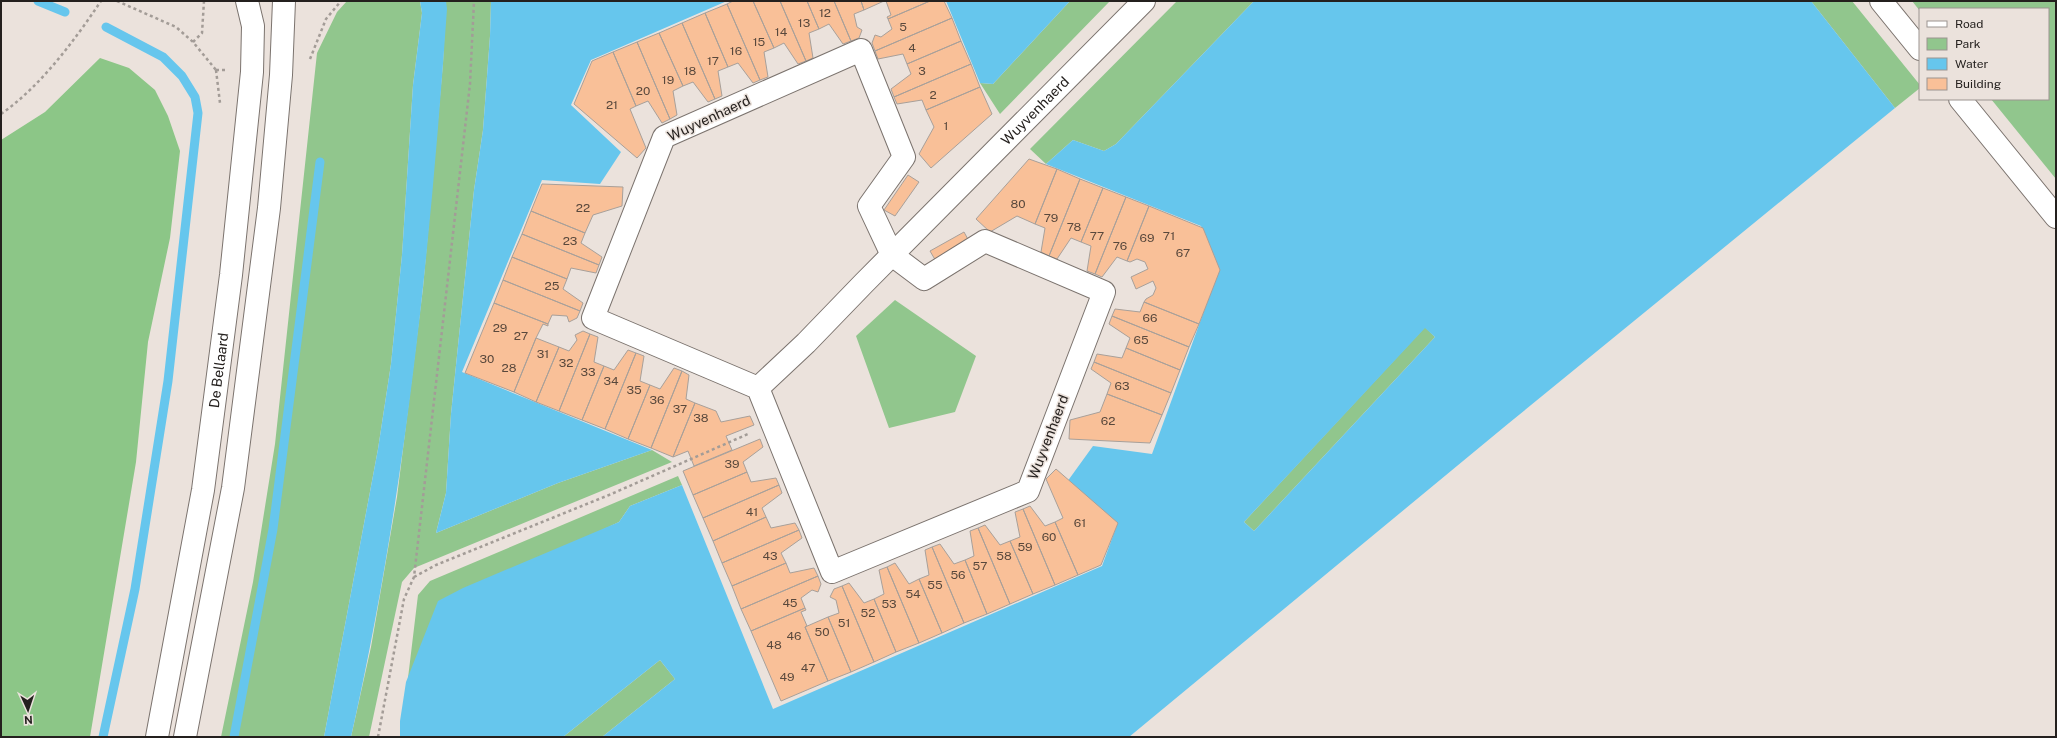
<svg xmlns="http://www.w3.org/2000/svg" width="2057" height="738" viewBox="0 0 2057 738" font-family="'Public Sans',sans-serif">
  <rect width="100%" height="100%" fill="#ebe2dc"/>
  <path fill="#91c68d" d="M347,1h73l2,12 -9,72 -11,170 -11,109 -13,85 -54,288h-103l32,-155 22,-138 42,-391 20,-41z
    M446,1h45l-1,35 -7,94 -9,60 -23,224 -5,79 -10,40 122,-50 94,-33 20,12 -258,106 -12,14 -33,155h-18l20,-90 26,-150 26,-209 20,-225z
    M1070,1h40l-110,113 -20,-31 13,1z
    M1177,1h77l-138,143 -12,7 -31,-11 -27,24 -16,-15z
    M1811,1h41l68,84v3l-25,20z
    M1912,1h144v178l-65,-80h57v-90h-128v2z
    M895,300l81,56 -21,56 -66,16 -33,-92z
    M1425,327l10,10 -181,194 -10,-9z
    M678,476l4,9 -52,21 -11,16 -21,10 -190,146 10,-83 12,-14z
    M660,660l15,19 -73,58h-39z"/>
  <path fill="#8cc687" d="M100,58l29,10 26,22 13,26 12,35 -10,87 -22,104 -12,120 -46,275h-89v-597l44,-28z"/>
  <path fill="#66c6ed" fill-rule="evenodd" d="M420,1h26l1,8c-17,244 -42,489 -96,728h-27l54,-288 13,-85 11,-109 11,-170 9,-72z
    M491,1h236l-136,59 -20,45 50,47 -21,32 -58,-4 -80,192 190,78 -94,33 -122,50 10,-40 5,-79 23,-224 9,-60 7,-94z
    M946,1h124l-77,83 -13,-1z
    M1254,1h557l84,107 -386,315 -380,314h-527l73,-58 -15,-19 -97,77h-163v-16l6,-39 32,-81 25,-13 156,-66 11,-16 52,-21 91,224 329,-143 15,-41 -50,-43 26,-36 59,8 67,-184 -18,-44 -155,-62 27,-24 31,11 12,-7zM1425,328l10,9 -181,194 -10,-9z"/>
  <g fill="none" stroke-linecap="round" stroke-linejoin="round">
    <path stroke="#66c6ed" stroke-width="9" d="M38,1l27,11
      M103,737l32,-148 33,-208 30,-268 -3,-16 -13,-21 -19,-19 -57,-30
      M234,737l39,-208 47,-367"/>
  </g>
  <path fill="#f9c098" stroke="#a8a09a" d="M733,1h20l21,47 -10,4 4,25 -8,3 -33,-76z
    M753,1h27l26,60 -8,3 -14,-21 -10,5z
    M780,1h27l12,28 -10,4 4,25 -7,3z
    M807,1h27l17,40 -8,3 -14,-20 -10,5z
    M834,1h27l3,9 -10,4 3,13 5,3 -3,8 -8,3z
    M861,1h23l-20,9z
    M886,1h44l-42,18 -1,-2 4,-2z
    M930,1h14l8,17 -77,33 -3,-8 3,-8 6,2 11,-8 -4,-10z
    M727,4l33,76 -7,3 -15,-20 -10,4 -23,-54z
    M705,13l23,54 -10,4 4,25 -7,3 -33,-76z
    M952,18l9,23 -54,23 -4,-10 -25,5 -3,-8z
    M682,23l33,76 -7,3 -15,-20 -10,4 -24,-53z
    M659,33l24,53 -10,5 4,24 -7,4 -33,-77z
    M961,41l10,23 -77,33 -3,-8 20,-15 -4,-10z
    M637,42l33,77 -8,4 -14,-22 -12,5 -23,-54z
    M613,52l23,54 -6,3 16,39 -9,10 -63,-54 18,-43z
    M971,64l9,23 -54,23 -4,-10 -25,4 -3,-7z
    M980,87l12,27 -61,54 -12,-14 15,-27 -8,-17z
    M1029,159l28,10 -22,55 -18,-8 -27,16 -14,-13z
    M1057,169l23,10 -31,77 -8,-4 4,-24 -10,-4z
    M908,175l11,7 -24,34 -11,-6z
    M1080,179l23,9 -22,54 -10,-4 -14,21 -8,-3z
    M542,184l81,3 -1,19 -29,9 -8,18 -54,-22z
    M1103,188l23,9 -31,77 -8,-3 4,-25 -10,-4z
    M1126,197l23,9 -22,55 -10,-4 -15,20 -7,-3z
    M1149,206l54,22 17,42 -21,54 -55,-22 2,-3 7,-4 3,-7 -3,-7 -17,8 -5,-12 17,-8 -3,-7 -8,-3 -7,3 -3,-1z
    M531,211l54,22 -4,10 21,14 -3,8 -77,-31z
    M964,232l6,11 -33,20 -7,-12z
    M522,234l77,31 -3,8 -25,-5 -4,11 -55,-22z
    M512,257l55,22 -4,10 20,14 -3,8 -77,-31z
    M503,280l77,31 -3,7 -8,4 -2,-6 -15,-1 -4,9 -54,-21z
    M1144,302l55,22 -10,23 -77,-31 3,-7 25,3z
    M494,303l54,21v2l-5,-2 -7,14 -22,54 -49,-19z
    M1112,316l77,31 -9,23 -54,-22 4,-10 -21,-14z
    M583,331l7,3 -31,77 -23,-9 23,-55 10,4 8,-11 -2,-5z
    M590,334l8,3 -4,25 10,4 -22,54 -23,-9z
    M536,338l23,9 -23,55 -22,-10z
    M1126,348l54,22 -9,23 -77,-31 3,-8 25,4z
    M628,350l8,3 -31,76 -23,-9 22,-54 10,4z
    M636,353l8,3 -4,25 10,4 -22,54 -23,-10z
    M1094,362l77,31 -9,22 -55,-21 4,-11 -20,-14z
    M674,368l8,3 -31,77 -23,-9 22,-54 10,4z
    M682,371l7,4 -3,24 9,4 -22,54 -22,-9z
    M1107,394l55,21 -12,28 -81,-4 1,-19 30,-8z
    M695,403l21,8 5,11 29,-6 4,9 -28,11 6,14 -38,16 -6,-15 -15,6z
    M760,439l3,8 -20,15 4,10 -54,23 -10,-24z
    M1056,469l62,54 -17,42 -23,10 -23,-53 8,-4 -17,-39z
    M747,472l4,10 25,-4 3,7 -76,33 -10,-23z
    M779,485l3,8 -20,15 4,9 -53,24 -10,-23z
    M1030,506l15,20 10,-4 23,53 -23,10 -32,-76z
    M1023,509l32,76 -22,9 -23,-53 10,-4 -5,-25z
    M766,517l5,11 24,-5 4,7 -77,33 -9,-22z
    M985,525l15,20 10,-4 23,53 -23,10 -32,-76z
    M978,528l32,76 -23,10 -22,-54 9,-4 -4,-25z
    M799,530l3,8 -21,15 5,10 -54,23 -10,-23z
    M940,544l14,20 11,-4 22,54 -23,9 -32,-76z
    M932,547l32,76 -22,10 -23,-54 10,-4 -4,-25z
    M786,563l4,10 24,-5 4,8 -77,33 -9,-23z
    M895,563l14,21 10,-5 23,54 -23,10 -32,-76z
    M887,567l32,76 -23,9 -22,-53 10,-5 -5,-24z
    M818,576l3,8 -3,8 -6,-2 -11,8 4,10 -54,23 -10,-22z
    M849,583l15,20 10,-4 22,53 -22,10 -32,-76z
    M842,586l32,76 -23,10 -23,-55 11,-4 -3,-13 -6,-3 4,-8z
    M805,608l1,2 -5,2 6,14 -2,1 23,54 -47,20 -30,-70z
    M828,617l23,55 -23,9 -23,-54z"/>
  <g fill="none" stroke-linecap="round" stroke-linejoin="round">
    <defs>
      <g id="minor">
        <path d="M861,50l43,107 -35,49 23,49 32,24 61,-38 119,51 -76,199 -196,81 -74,-184 -165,-70 71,-181z"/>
        <path id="s1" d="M758,388l48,-45 58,-60 280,-282"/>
      </g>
      <g id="tertiary">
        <path d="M1881,1l39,48"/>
        <path d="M1960,99l96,118"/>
        <path id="s2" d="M157,737l46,-247 28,-215 21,-203 1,-46 -6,-25"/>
        <path d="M185,737l48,-249 36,-280 12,-133 3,-74"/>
      </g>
    </defs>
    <use href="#minor" stroke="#7b736e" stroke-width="24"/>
    <use href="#tertiary" stroke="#7b736e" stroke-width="24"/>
    <path stroke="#a39c97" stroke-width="2.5" stroke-dasharray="3 3" stroke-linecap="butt" d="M117,1l59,26 17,15 23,28
      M193,42l9,-9 2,-32
      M310,59l16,-40 15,-18
      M216,70l4,33
      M216,70h9
      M1,114c40,-28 73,-73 100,-113
      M414,577l22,-12 173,-70 139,-61
      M378,737l26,-138 10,-22 56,-493 4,-83"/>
    <use href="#minor" stroke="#fff" stroke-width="22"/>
    <use href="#tertiary" stroke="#fff" stroke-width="22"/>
  </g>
  <g text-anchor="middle" stroke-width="3" stroke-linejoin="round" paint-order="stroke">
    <g font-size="12" fill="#59483c">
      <text x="825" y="17">12</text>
      <text x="804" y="27">13</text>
      <text x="903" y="31">5</text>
      <text x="781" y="36">14</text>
      <text x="759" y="46">15</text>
      <text x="912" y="52">4</text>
      <text x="736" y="55">16</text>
      <text x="713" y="65">17</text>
      <text x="690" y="75">18</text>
      <text x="922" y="75">3</text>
      <text x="668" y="84">19</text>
      <text x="643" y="95">20</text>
      <text x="933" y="99">2</text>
      <text x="612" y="109">21</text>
      <text x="946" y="130">1</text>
      <text x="1018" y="208">80</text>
      <text x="583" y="212">22</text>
      <text x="1051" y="222">79</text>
      <text x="1074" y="231">78</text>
      <text x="1097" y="240">77</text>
      <text x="1169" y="240">71</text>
      <text x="1147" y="242">69</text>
      <text x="570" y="245">23</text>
      <text x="1120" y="250">76</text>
      <text x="1183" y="257">67</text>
      <text x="552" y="290">25</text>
      <text x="1150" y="322">66</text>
      <text x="500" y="332">29</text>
      <text x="521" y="340">27</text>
      <text x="1141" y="344">65</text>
      <text x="543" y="358">31</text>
      <text x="487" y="363">30</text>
      <text x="566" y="367">32</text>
      <text x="509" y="372">28</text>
      <text x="588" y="376">33</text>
      <text x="611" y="385">34</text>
      <text x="1122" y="390">63</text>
      <text x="634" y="394">35</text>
      <text x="657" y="404">36</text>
      <text x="680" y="413">37</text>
      <text x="701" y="422">38</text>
      <text x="1108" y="425">62</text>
      <text x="732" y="468">39</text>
      <text x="752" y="516">41</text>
      <text x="1080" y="527">61</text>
      <text x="1049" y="541">60</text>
      <text x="1025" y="551">59</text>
      <text x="770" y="560">43</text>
      <text x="1004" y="560">58</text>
      <text x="980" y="570">57</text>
      <text x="958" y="579">56</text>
      <text x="935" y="589">55</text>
      <text x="913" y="598">54</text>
      <text x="790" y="607">45</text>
      <text x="889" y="608">53</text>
      <text x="868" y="617">52</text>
      <text x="844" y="627">51</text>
      <text x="822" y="636">50</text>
      <text x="794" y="640">46</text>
      <text x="774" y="649">48</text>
      <text x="808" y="672">47</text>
      <text x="787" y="681">49</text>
    </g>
    <g font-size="14" fill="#24201e" stroke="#ebe2dc">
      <text dy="5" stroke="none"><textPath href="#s1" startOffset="392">Wuyvenhaerd</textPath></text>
      <text transform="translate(709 118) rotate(-25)" y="5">Wuyvenhaerd</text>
      <text dy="5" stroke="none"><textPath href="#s2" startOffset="372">De Bellaard</textPath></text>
      <text transform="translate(1048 437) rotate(-69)" y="5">Wuyvenhaerd</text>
    </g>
  </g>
  <rect width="2057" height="738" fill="none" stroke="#24201e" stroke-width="4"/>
  <rect x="1919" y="8" width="130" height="92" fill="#ebe2dc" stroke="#9b9490"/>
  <rect x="1927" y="21" width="20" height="6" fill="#ffffff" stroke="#9b9490"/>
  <text x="1955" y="28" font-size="12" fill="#24201e">Road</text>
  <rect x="1927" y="38" width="20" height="12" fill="#91c68d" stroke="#9b9490"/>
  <text x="1955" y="48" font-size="12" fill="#24201e">Park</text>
  <rect x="1927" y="58" width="20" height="12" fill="#66c6ed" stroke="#9b9490"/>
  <text x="1955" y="68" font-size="12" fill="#24201e">Water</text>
  <rect x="1927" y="78" width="20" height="12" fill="#f9c098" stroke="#9b9490"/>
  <text x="1955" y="88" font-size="12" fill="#24201e">Building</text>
  <g transform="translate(28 710) rotate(177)" stroke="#ebe2dc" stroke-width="3" paint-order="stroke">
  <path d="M0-3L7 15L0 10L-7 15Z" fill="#24201e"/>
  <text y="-6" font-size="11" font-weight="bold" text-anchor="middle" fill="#24201e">N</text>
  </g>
</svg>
